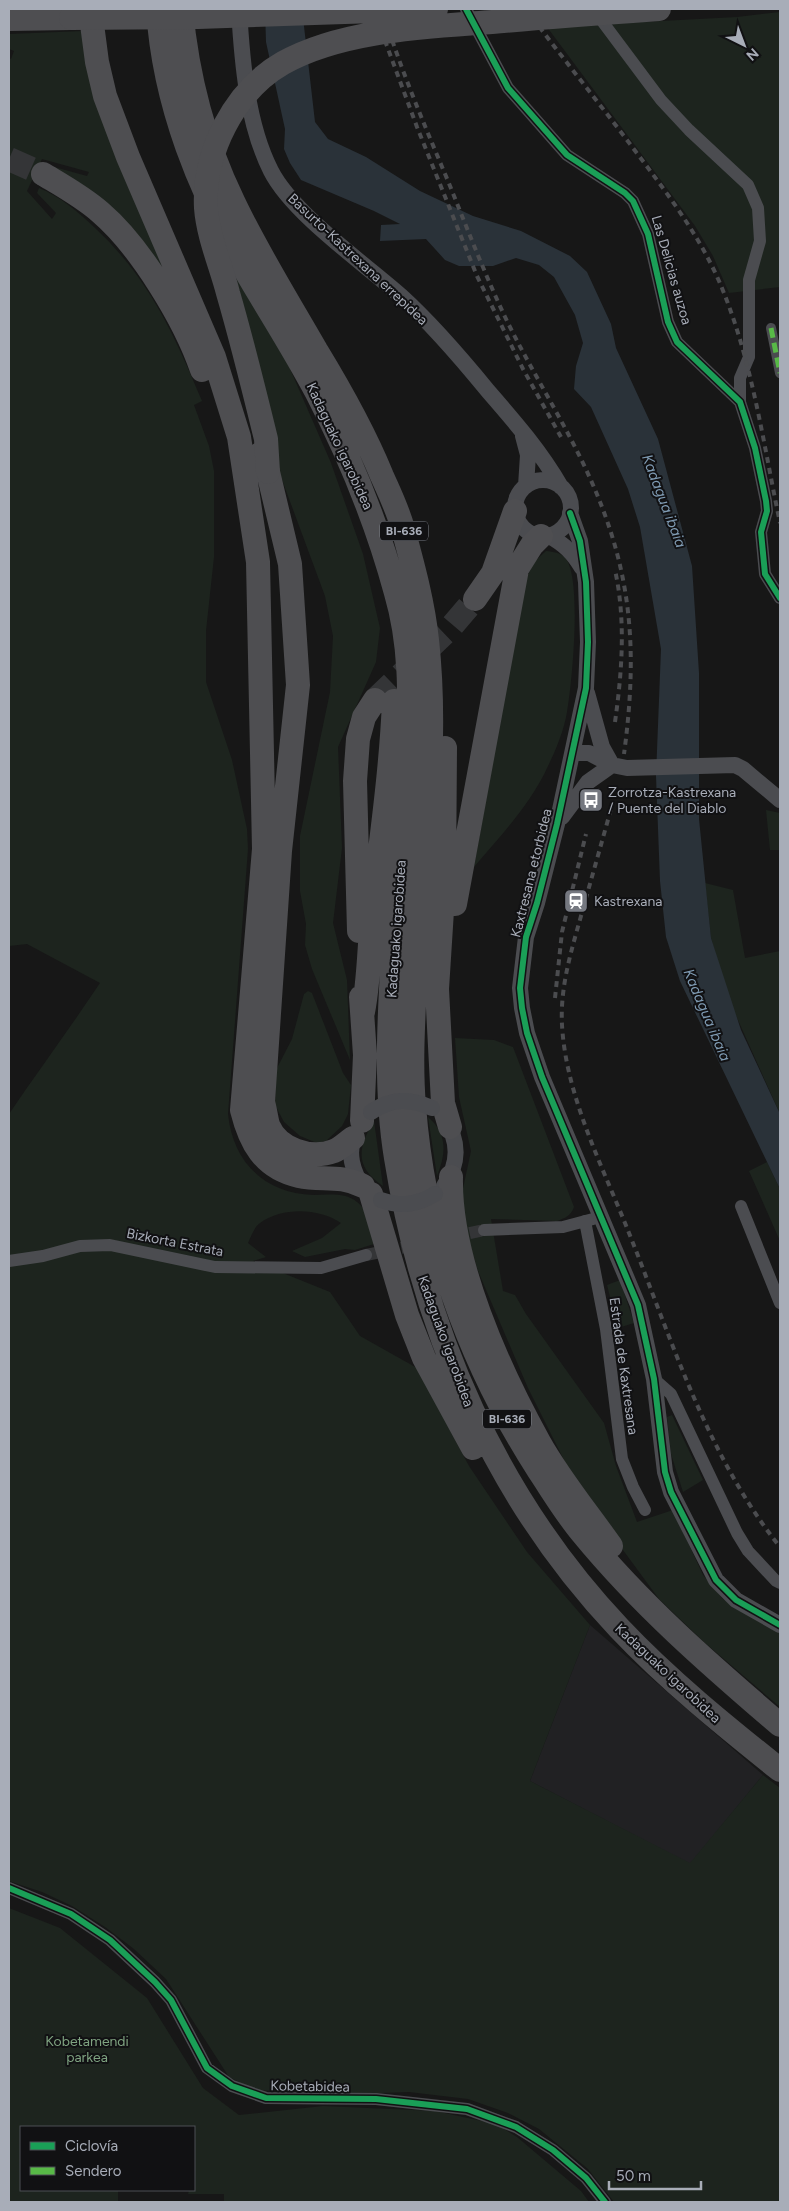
<svg xmlns="http://www.w3.org/2000/svg" width="789" height="2211" viewBox="0 0 789 2211" font-family="Figtree,sans-serif">
  <rect width="100%" height="100%" fill="#171717"/>
  <path fill="#212123" d="M590,1625l173,150 -73,89 -160,-83z"/>
  <path fill="#1d241e" d="M780,12v275l-51,6 -16,-37 -18,-30 -148,-199 190,-10z
    M83,31l106,288 -142,-154 40,11 2,-4 -47,-13 -15,32 25,28 4,-6 -19,-20 2,-5c22,9 38,23 55,39 55,51 80,107 108,174l-8,4 15,41 5,25v86l-8,74v51l26,78 15,69 1,20 -20,265c5,48 36,79 85,81 15,0 32,-3 44,7 12,9 14,28 17,42l-19,6 -10,-1 -40,8 -13,-6 30,-13 19,-15c-23,-15 -58,-16 -81,0 -6,4 -9,14 -12,20l18,14 -13,4 77,31 30,44 57,32 52,98 58,86 63,73 -60,156 160,82 73,-88 17,13v414h-166l-26,-33 -49,-40 -31,-16 -40,-14 -59,-7 -56,2 -98,-4 -26,-13 -63,-98 -32,-30 -29,-22 -33,-21 -30,-14 -33,-11v-767c30,-44 61,-86 91,-131l-73,-39 -18,2v-888l2,1 3,-8 -5,-2v-15z
    M227,256l57,99 47,108 32,91 17,74 -4,34 -38,85 4,101 -9,75 14,57 3,80 -38,-91 -7,-24 1,-21 -6,-33v-55l30,-144 3,-56 -8,-40 -47,-127z
    M546,551c7,1 15,1 20,8 16,21 6,125 1,153 -3,18 -11,38 -19,54 -17,38 -47,69 -74,101l51,-286 9,-19z
    M766,810l14,3v37h-10z
    M705,883l28,7 12,68 35,-7v163l-51,-114 -18,-62z
    M308,991l4,2 31,80 8,12 -3,29 -6,12 -16,15 -9,2 -17,-7 -16,-14 -9,-17 1,-35 16,-31 12,-45z
    M455,1038l39,2 19,7 61,160c-3,9 -9,11 -17,14l-66,-2 12,72 12,4 11,19 78,109 12,43 21,56 36,-12 30,65 20,24 57,34v74l-75,-64 -46,-44 -53,-72 -38,-59 -40,-80 -50,-117 -17,-57 1,-21 9,-42 -12,-54z
    M428,1117c20,17 18,37 9,59z
    M374,1121l9,65c-29,-19 -25,-39 -9,-65z
    M767,1162l13,27v52l-31,-70z
    M620,1280l14,43 -16,5 -11,-43z
    M672,1415l31,65 -20,12 -12,-38 -4,-37z
    M9,1908l51,20 87,70 56,90 36,27 84,-9 112,5 61,13 21,13 64,54 8,11h-365v-8h-36l1,-4h5v-63h-173v63h97v12h-109z"/>
  <path fill="#2a3239" d="M265,9h37l13,113 13,17 38,18 54,34 53,25 48,15 49,25 17,16 24,52 5,24 42,91 34,127 7,107v146l12,119 30,92 39,84v75l-100,-208 -14,-44 -6,-56 -4,-105 5,-127 -21,-122 -12,-38 -37,-82 -17,-18 2,-23 7,-23 -8,-28 -21,-38 -15,-12 -23,-7 -23,8h-34l-14,-6 -19,-21 -46,2 1,-16 19,-1 -26,-13 -73,-31 -11,-17 -6,-14 1,-20 -19,-87z"/>
  <g fill="none" stroke-linecap="round" stroke-linejoin="round">
    <path stroke="#343537" stroke-width="12" stroke-dasharray="12 6" stroke-linecap="butt" d="M452,1237l32,-7
      M366,1255l54,-11"/>
    <path stroke="#343537" stroke-width="24" stroke-dasharray="24 12" stroke-linecap="butt" d="M9,159l34,15
      M375,700l77,-74 23,-27"/>
    <path stroke="#4b4c50" stroke-width="10" d="M771,328l9,45"/>
    <path stroke="#4b4c50" stroke-width="12" d="M466,9l42,79 59,67 58,38 8,8 15,33 20,88 9,20 63,60 15,46 11,53 1,10 -6,21 4,42 15,24
      M596,13l65,87 28,30 59,55 10,23 2,33 -11,39v77l-9,21v24
      M741,1206l39,97
      M585,1221l21,108 16,130 11,28 12,23
      M484,1230l79,-3 30,-8
      M9,1261l34,-5 37,-10 30,-1 105,22 106,1 45,-13
      M654,1379l17,15 66,139 11,18 28,30 4,2
      M9,1888l62,26 39,26 45,42 16,18 36,68 25,18 34,12 110,1 91,10 49,18 37,23 33,28 19,24"/>
    <path stroke="#4b4c50" stroke-width="16" d="M239,9c3,52 8,115 32,162 22,43 93,92 130,125 32,29 60,62 87,95 27,31 53,61 73,96
      M523,436l5,19 -2,31
      M515 508a28 28 0 1 1 56 0a28 28 0 1 1-56 0Z
      M570,513l10,28 6,41 2,60 -2,46 -29,136 -20,79 -11,34 -6,51 2,20 5,25 15,44 96,228 16,74 11,93 6,20 45,88 20,20 44,25
      M549,536c15,8 24,17 33,32
      M587,693l15,54 10,18
      M573,753h16l23,12 15,3 108,-3 8,4 37,31
      M562,817l26,-35 24,-17
      M444,1119c16,22 15,45 0,67
      M355,1134c-8,18 -3,38 9,54"/>
    <path stroke="#4e4e51" stroke-width="24" d="M90,9l7,53 8,34 23,61 86,200 25,80 19,125 6,287 -22,261c8,32 21,58 57,66 23,5 40,-2 64,10
      M158,9c6,96 42,183 90,266 23,39 48,78 69,118 33,64 60,130 79,200 15,51 14,102 12,155 -3,69 -11,136 -15,205 -4,67 -8,138 3,205 28,175 101,341 223,470 49,52 106,98 161,142
      M181,9c6,65 23,132 52,192 24,51 55,100 83,149 25,41 48,82 66,126 8,18 16,34 21,53 10,37 20,73 24,111 12,108 -5,216 -11,323 -2,47 -6,96 -2,143 10,130 54,255 125,365 14,21 27,43 43,62 59,72 128,132 198,192
      M9,19l62,-1
      M43,174c20,12 40,23 57,38 40,34 85,108 102,158
      M260,454l8,18 22,92 8,121 -18,166 -17,251c2,7 3,15 5,23 10,24 42,35 66,26 6,-2 13,-9 19,-13
      M475,599l18,-26 22,-62
      M445,748l-1,131 -7,110 6,114 7,24
      M455,904l62,-335 15,-24 9,-9
      M359,931l-4,-150 3,-42 6,-22 11,-17
      M361,997l4,58 -3,66
      M363,1012c6,-31 6,-63 9,-95 8,-71 19,-143 22,-216
      M451,1177c-2,83 48,193 88,265 20,36 48,70 72,104
      M371,1194l36,121 17,43 49,90"/>
    <path stroke="#4b4c4f" stroke-width="4" stroke-dasharray="6 5" stroke-linecap="butt" d="M382,9c18,59 42,115 66,172 19,47 37,94 59,140 23,47 51,91 74,138 50,102 58,183 43,295
      M526,9c34,46 70,90 104,135 33,44 67,87 89,137 33,77 44,161 61,242
      M381,30l36,97 60,149 46,93 38,68
      M615,722c7,-50 11,-102 0,-152
      M611,809c-10,36 -20,71 -30,107 -10,36 -21,71 -19,109 4,72 41,142 67,208 43,107 78,223 151,314
      M555,998l7,-66 24,-98"/>
    <path stroke="#4b4c50" stroke-width="16" d="M371,1112c21,-14 39,-14 61,-4
      M381,1200c20,7 36,5 54,-6"/>
    <path stroke="#4e4e51" stroke-width="24" d="M71,18l127,-1 238,-8
      M268,472l-2,-33c-12,-49 -24,-98 -38,-146 -7,-27 -20,-57 -22,-85 -3,-55 28,-117 77,-145 59,-33 142,-36 209,-41 56,-5 111,-9 167,-13"/>
    <path stroke="#58b947" stroke-width="5" stroke-dasharray="10 5" stroke-linecap="butt" d="M771,328l9,45"/>
    <defs>
      <path id="cycleway" d="M466,9l42,79 59,67 58,38 8,8 15,33 20,88 9,20 63,60 15,46 11,53 1,10 -6,21 4,42 15,24
        M570,513l10,28 6,41 2,60 -2,46 -29,136 -20,79 -11,34 -6,51 2,20 5,25 15,44 96,228 16,74 11,93 6,20 45,88 20,20 44,25
        M9,1888l62,26 39,26 45,42 16,18 36,68 25,18 34,12 110,1 91,10 49,18 37,23 33,28 19,24"/>
    </defs>
    <use href="#cycleway" stroke="#111113" stroke-width="9"/>
    <use href="#cycleway" stroke="#1a9f57" stroke-width="6"/>
  </g>
  <defs>
    <symbol id="bus-square" viewBox="-11 -11 22 22"><rect x="-9" y="-9" width="18" height="18" rx="4" fill="#757880" stroke="#111113"/><path d="M-5-6H5V4H4V6H2V4H-2V6H-4V4H-5ZM-3.5-4V0h7V-4ZM-3.5 1.2v1.5H-2V1.2ZM2 1.2v1.5H3.5V1.2Z" fill="#fff"/></symbol>
    <symbol id="station-square" viewBox="-11 -11 22 22"><rect x="-9" y="-9" width="18" height="18" rx="4" fill="#757880" stroke="#111113"/><path d="M-3-6H3Q5-6 5-4V2Q5 4 3 4L4.5 6H3L1.5 4h-3L-3 6H-4.5L-3 4Q-5 4-5 2V-4Q-5-6-3-6ZM-3.5-4v3h7v-3ZM-3.5 1v1.5H-2V1ZM2 1v1.5H3.5V1Z" fill="#fff"/></symbol>
  </defs>
  <g fill-rule="evenodd">
    <use href="#bus-square" x="577" y="786" width="28" height="28"/>
    <use href="#station-square" x="562" y="887" width="28" height="28"/>
  </g>
  <g text-anchor="middle" stroke-width="4" stroke-linejoin="round" paint-order="stroke">
    <g fill="#111113" stroke="#7b7e86" stroke-width="1">
      <rect x="380" y="521.5" width="48" height="19" rx="4"/>
      <rect x="483" y="1409.5" width="48" height="19" rx="4"/>
    </g>
    <g font-size="12" font-weight="bold" fill="#a8adb8">
      <text x="404" y="535">BI-636</text>
      <text x="507" y="1423">BI-636</text>
    </g>
    <g font-size="14" fill="#a8adb8" stroke="#111113">
      <text transform="translate(358 259) rotate(43)" y="5">Basurto-Kastrexana errepidea</text>
      <text transform="translate(672 270) rotate(74)" y="5">Las Delicias auzoa</text>
      <text transform="translate(340 446) rotate(65)" y="5">Kadaguako igarobidea</text>
      <text transform="translate(531 873) rotate(-76)" y="5">Kaxtresana etorbidea</text>
      <text transform="translate(396 929) rotate(-86)" y="5">Kadaguako igarobidea</text>
      <text transform="translate(175 1242) rotate(11)" y="5">Bizkorta Estrata</text>
      <text transform="translate(446 1341) rotate(70)" y="5">Kadaguako igarobidea</text>
      <text transform="translate(624 1366) rotate(82)" y="5">Estrada de Kaxtresana</text>
      <text transform="translate(668 1673) rotate(43)" y="5">Kadaguako igarobidea</text>
      <text transform="translate(310 2086) rotate(1)" y="5">Kobetabidea</text>
    </g>
    <g font-size="14" fill="#a8adb8" stroke="#111113" text-anchor="start">
      <text x="608" y="797">Zorrotza-Kastrexana<tspan x="608" dy="16">/ Puente del Diablo</tspan></text>
      <text x="594" y="906">Kastrexana</text>
    </g>
    <g font-size="14" fill="#7fa381" stroke="#111113">
      <text x="87" y="2046">Kobetamendi<tspan x="87" dy="16">parkea</tspan></text>
    </g>
    <g font-size="15" font-style="italic" fill="#7f9bb3" stroke="#111113">
      <text transform="translate(664 501) rotate(69)" y="5">Kadagua ibaia</text>
      <text transform="translate(707 1015) rotate(67)" y="5">Kadagua ibaia</text>
    </g>
  </g>
  <rect width="789" height="2211" fill="none" stroke="#a8adb8" stroke-width="20"/>
  <rect x="20" y="2126" width="175" height="65" fill="#111113" stroke="#4d4f55"/>
  <rect x="30" y="2142" width="25" height="8" fill="#1a9f57" stroke="#4d4f55"/>
  <text x="65" y="2151" font-size="15" fill="#a8adb8">Ciclovía</text>
  <rect x="30" y="2167" width="25" height="8" fill="#58b947" stroke="#4d4f55"/>
  <text x="65" y="2176" font-size="15" fill="#a8adb8">Sendero</text>
  <g transform="translate(744 45) rotate(138)" stroke="#111113" stroke-width="4" paint-order="stroke">
  <path d="M0-4L9 19L0 12L-9 19Z" fill="#a8adb8"/>
  <text y="-8" font-size="14" font-weight="bold" text-anchor="middle" fill="#a8adb8">N</text>
  </g>
  <path d="M609 2181v8h92v-8" fill="none" stroke="#a8adb8" stroke-width="2.5"/>
  <text x="616" y="2181" font-size="15" fill="#a8adb8" stroke="#111113" stroke-width="4" paint-order="stroke">50 m</text>
</svg>
